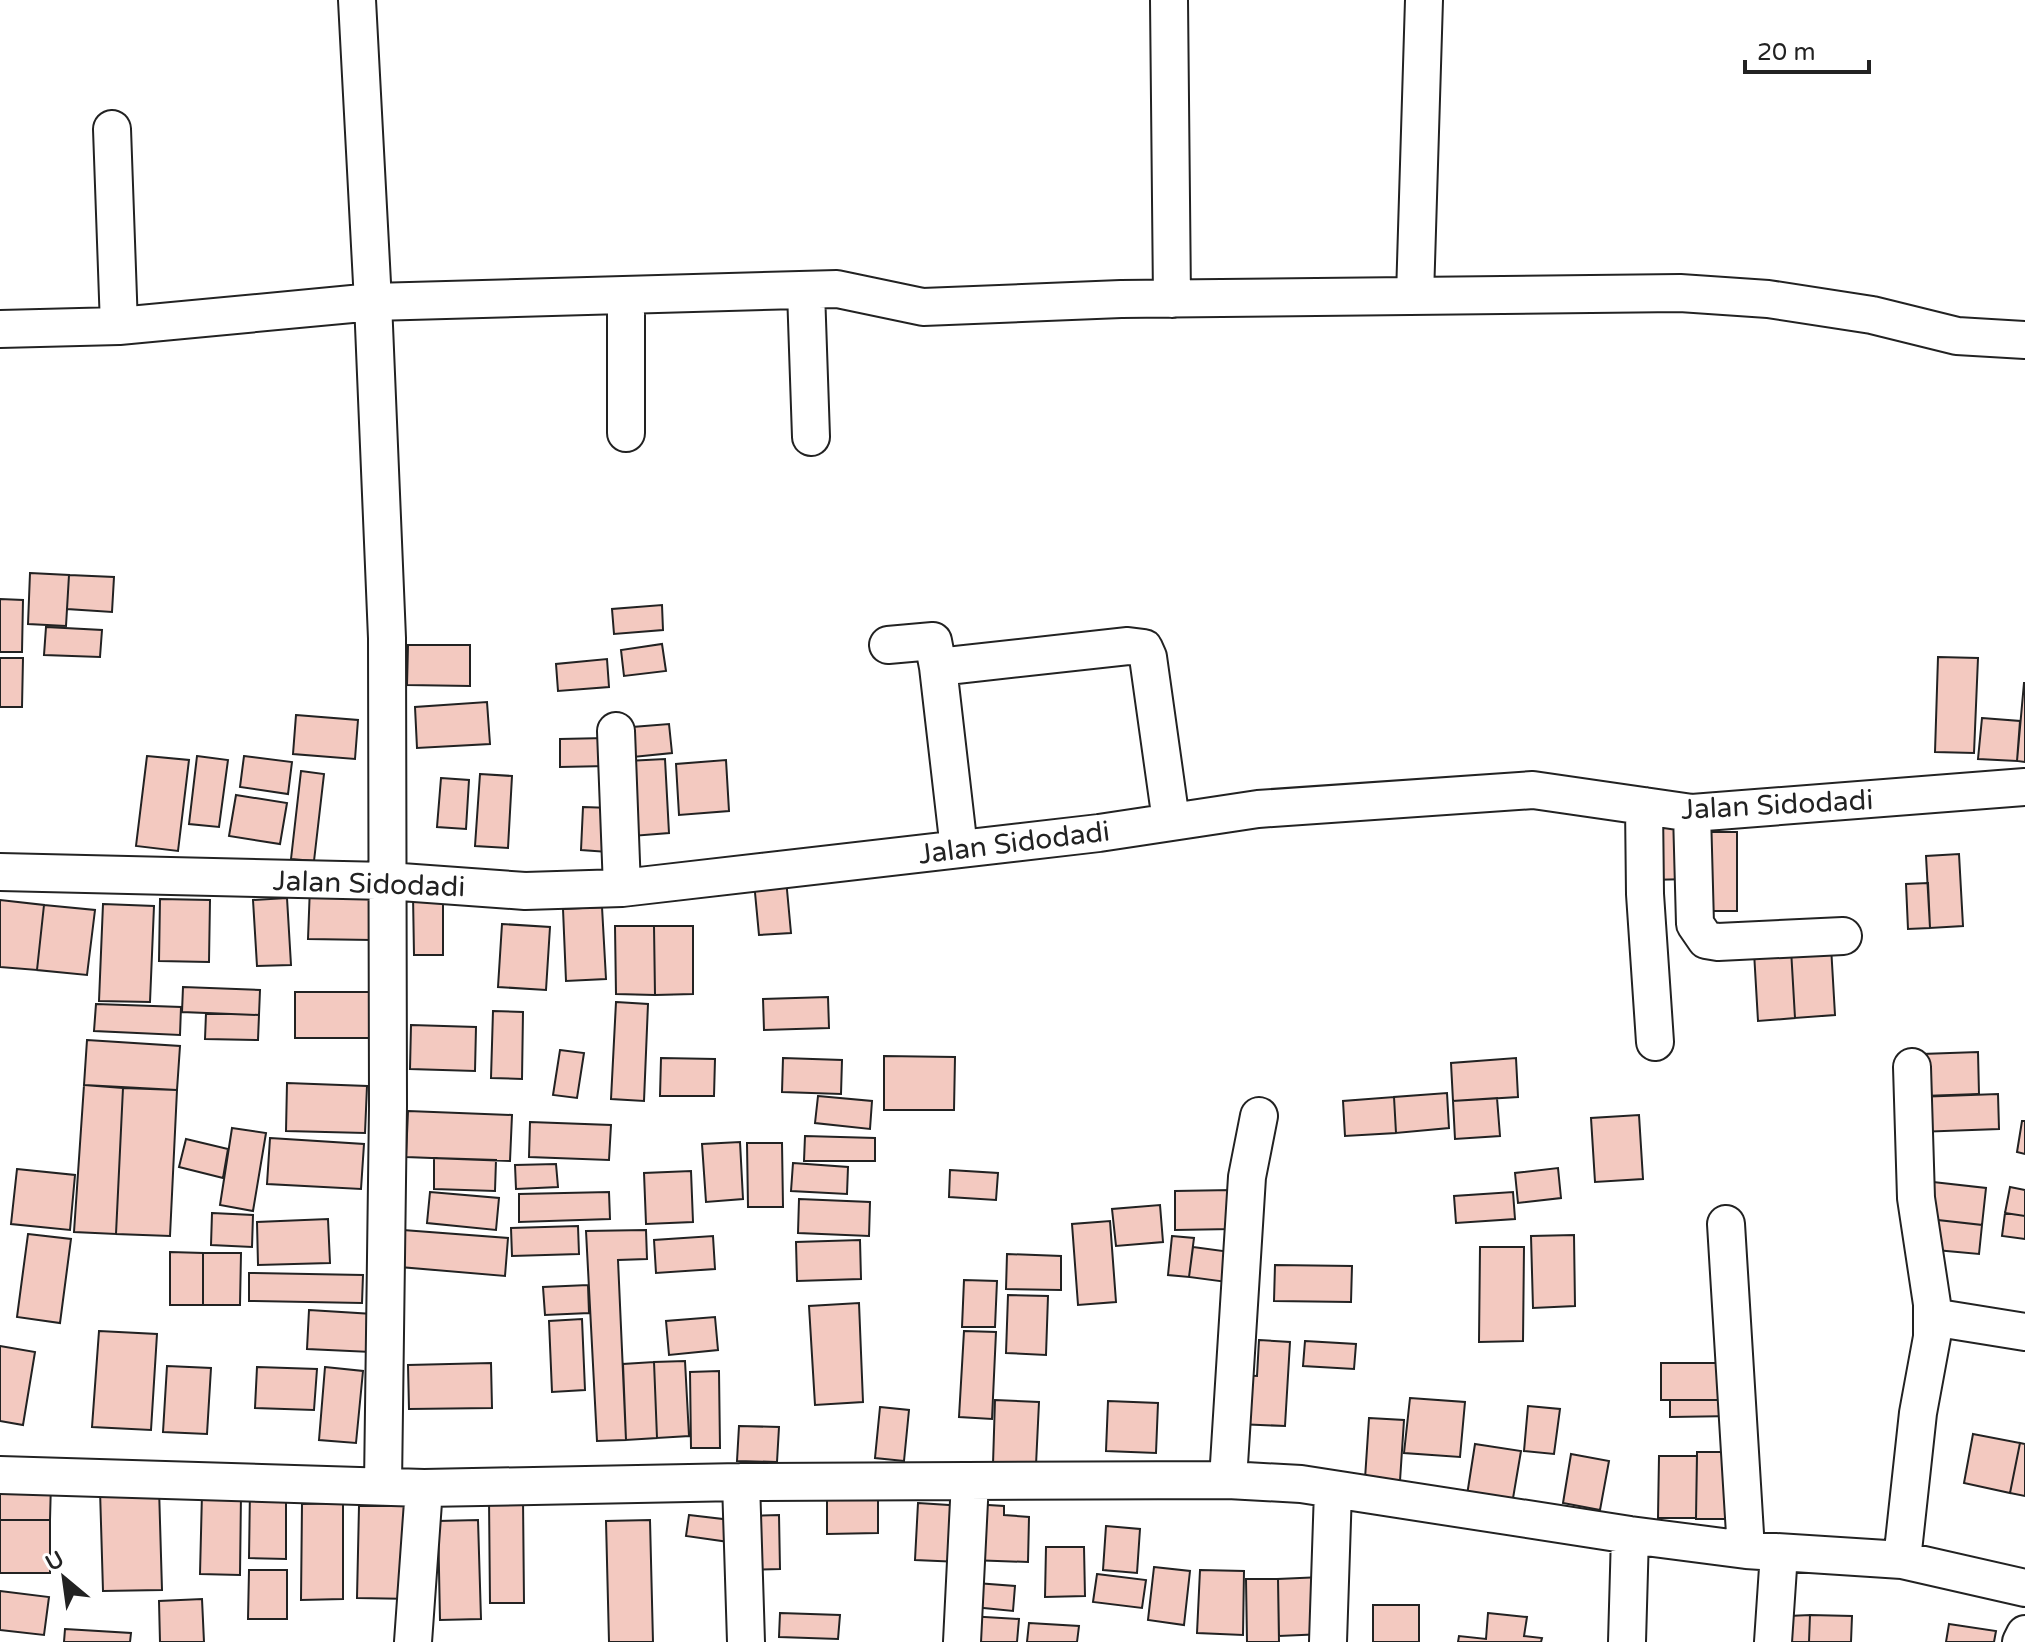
<svg xmlns="http://www.w3.org/2000/svg" width="2025" height="1642" viewBox="0 0 2025 1642" font-family="'Varela Round',sans-serif">
  <rect width="100%" height="100%" fill="#fff"/>
  <path fill="#f3c9c0" stroke="#222" stroke-width="2" d="M30,573l39,2 -3,51 -38,-2z
    M69,575l45,2 -2,35 -45,-3z
    M0,599l23,1 -1,52h-22z
    M662,605l1,25 -49,4 -2,-25z
    M46,627l56,3 -2,27 -56,-2z
    M662,644l4,27 -42,5 -3,-26z
    M408,645h62v41l-63,-1z
    M1938,657l40,1 -4,95 -39,-1z
    M0,658h23l-1,49h-22z
    M607,659l2,28 -51,4 -2,-27z
    M2024,683h1v79l-8,-1z
    M487,702l3,42 -73,4 -2,-41z
    M296,715l62,5 -3,39 -62,-5z
    M1982,718l38,3 -3,40 -39,-2z
    M669,724l3,29 -49,5 -3,-30z
    M606,738l1,28 -47,1v-28z
    M147,756l42,4 -11,91 -42,-5z
    M197,756l31,4 -9,67 -30,-3z
    M244,756l48,6 -4,32 -48,-7z
    M665,759l4,74 -37,3 -5,-75z
    M726,760l3,51 -50,4 -3,-51z
    M301,771l23,3 -10,87 -23,-2z
    M480,774l32,2 -4,72 -33,-2z
    M441,778l28,2 -3,49 -29,-2z
    M236,795l51,8 -7,41 -51,-8z
    M583,807l28,1 -3,44 -27,-2z
    M1688,822l1,57 -40,1 -1,-57z
    M1696,832h41v79h-41z
    M1959,854l4,72 -33,2 -4,-72z
    M786,879l5,54 -32,2 -5,-53z
    M1928,883l2,45 -22,1 -2,-45z
    M310,886l63,1 -1,53 -64,-1z
    M443,894v61h-29l-1,-60z
    M287,898l4,67 -34,1 -4,-66z
    M160,899l50,1 -1,62 -50,-1z
    M0,900l44,5 -7,65 -37,-3z
    M103,904l51,2 -4,96 -51,-1z
    M44,905l51,5 -8,65 -50,-5z
    M602,907l4,72 -40,2 -3,-72z
    M502,924l48,3 -4,63 -48,-3z
    M615,926h39l1,69 -39,-1z
    M654,926h39v68l-38,1z
    M1831,946l4,69 -40,3 -4,-69z
    M1791,949l4,69 -37,3 -4,-69z
    M183,987l77,3 -1,25 -77,-3z
    M295,992h78l1,46h-79z
    M828,997l1,31 -65,2 -1,-31z
    M616,1002l32,2 -4,97 -33,-2z
    M96,1004l85,3 -1,28 -86,-4z
    M493,1011l30,1 -1,67 -31,-1z
    M206,1013l53,2 -1,25 -53,-1z
    M411,1025l65,2 -1,44 -65,-2z
    M87,1040l93,6 -3,44 -93,-5z
    M560,1050l24,3 -7,45 -24,-3z
    M1978,1052l1,42 -56,2 -1,-42z
    M884,1056l71,1 -1,53h-70z
    M661,1058l54,1 -1,37h-54z
    M783,1058l59,2 -1,34 -59,-2z
    M1516,1058l2,39 -65,4 -2,-38z
    M287,1083l80,3 -2,47 -79,-2z
    M84,1085l39,3 -7,146 -42,-2z
    M123,1088l54,2 -7,146 -54,-2z
    M1447,1093l2,35 -53,5 -2,-36z
    M1998,1094l1,35 -82,3 -1,-35z
    M818,1096l54,5 -2,28 -55,-6z
    M1394,1097l2,36 -51,3 -2,-35z
    M1497,1098l3,38 -45,3 -2,-38z
    M408,1111l104,4 -2,46 -104,-4z
    M1639,1115l4,64 -48,3 -4,-64z
    M2022,1121h3v33l-8,-2z
    M530,1122l81,3 -2,35 -80,-3z
    M232,1128l34,5 -13,78 -33,-6z
    M805,1136l70,2v23h-71z
    M270,1138l94,6 -3,45 -94,-5z
    M186,1139l42,10 -5,29 -44,-11z
    M740,1142l3,57 -37,3 -4,-58z
    M747,1143h35l1,64h-35z
    M434,1158l62,2 -1,31 -61,-2z
    M793,1163l55,4 -1,27 -56,-3z
    M556,1164l2,23 -42,2 -1,-24z
    M1558,1168l3,30 -43,5 -3,-30z
    M17,1169l58,6 -5,55 -59,-6z
    M950,1170l48,3 -2,27 -47,-3z
    M691,1171l2,51 -47,2 -2,-51z
    M1933,1182l53,6 -4,37 -53,-6z
    M2010,1187l15,3v26l-20,-3z
    M1232,1190v39l-57,1v-39z
    M430,1192l69,6 -3,32 -69,-7z
    M609,1192l1,27 -91,3v-28z
    M1513,1192l2,27 -59,4 -2,-27z
    M799,1199l71,3 -1,34 -71,-3z
    M1160,1205l3,37 -47,4 -4,-37z
    M212,1213l41,2 -1,32 -41,-2z
    M2005,1213l20,3v23l-23,-3z
    M328,1219l2,44 -72,2 -1,-43z
    M1929,1219l53,6 -3,29 -54,-5z
    M1110,1221l6,81 -38,3 -6,-81z
    M578,1226l1,28 -67,2 -1,-28z
    M403,1230l105,8 -3,38 -105,-9z
    M646,1230l1,29 -29,1 8,180 -29,1 -11,-210z
    M28,1234l43,5 -11,84 -43,-6z
    M1574,1235l1,71 -42,2 -2,-72z
    M713,1236l2,33 -59,4 -2,-33z
    M1172,1236l22,2 -5,39 -21,-2z
    M860,1240l1,39 -64,2 -1,-39z
    M1193,1247l45,6 -4,30 -45,-6z
    M1480,1247h44l-1,94 -44,1z
    M170,1252l33,1v52h-33z
    M203,1253h38l-1,52h-37z
    M1007,1254l54,2v34l-55,-1z
    M1275,1265l77,1 -1,36 -77,-1z
    M249,1273l114,2 -1,28 -113,-2z
    M964,1280l33,1 -2,46h-33z
    M588,1285l1,28 -44,2 -2,-28z
    M1008,1295l40,1 -2,59 -40,-2z
    M859,1303l4,99 -48,3 -6,-99z
    M309,1310l64,4 -2,38 -64,-3z
    M715,1317l3,33 -49,5 -3,-34z
    M582,1319l3,71 -33,2 -3,-71z
    M99,1331l58,3 -6,96 -59,-3z
    M964,1331l32,1 -4,87 -33,-2z
    M1259,1340l31,2 -5,84 -48,-2 3,-49 17,1z
    M1305,1341l51,3 -2,25 -51,-3z
    M0,1346l35,6 -12,73 -23,-4z
    M685,1361l4,75 -32,2 -3,-76z
    M654,1362l3,76 -31,2 -3,-76z
    M491,1363l1,45 -83,1 -1,-44z
    M1661,1363h74l-1,37h-73z
    M167,1366l44,2 -4,66 -44,-2z
    M257,1367l60,2 -3,41 -59,-2z
    M325,1367l38,4 -7,72 -37,-3z
    M719,1371l1,77h-29l-1,-76z
    M1410,1398l55,4 -5,55 -56,-4z
    M995,1400l44,2 -3,63 -43,-1z
    M1670,1400h64l1,16 -65,1z
    M1108,1401l50,2 -2,50 -50,-2z
    M1528,1406l32,3 -6,45 -30,-3z
    M880,1407l29,3 -5,51 -29,-3z
    M1369,1418l35,2 -5,76 -35,-2z
    M739,1426l40,1 -2,35 -40,-1z
    M1973,1434l47,9 -10,50 -46,-10z
    M2020,1443l5,1v52l-15,-3z
    M1475,1444l46,7 -11,65 -45,-8z
    M1697,1452h43v67h-44z
    M1571,1454l38,7 -9,49 -37,-7z
    M1659,1456h38l-1,62h-38z
    M0,1482h51l-1,38h-50z
    M159,1488l3,102 -59,1 -3,-101z
    M250,1489h36v70l-37,-1z
    M202,1493l39,1 -1,81 -40,-1z
    M827,1494h51v39l-51,1z
    M489,1498h34l1,105h-34z
    M343,1503v96l-42,1 1,-96z
    M918,1503l46,3 -4,56 -45,-2z
    M972,1504l32,2v9l25,2 -1,45 -58,-2z
    M359,1506h58l-3,93 -57,-1z
    M689,1515l42,5 -2,22 -43,-6z
    M779,1515l1,54 -32,1 -1,-54z
    M0,1520h50v53h-50z
    M478,1520l3,99 -41,1 -2,-99z
    M650,1520l3,122h-44l-3,-121z
    M1106,1526l34,3 -3,44 -34,-3z
    M1046,1547h38l1,49 -40,1z
    M1154,1567l36,4 -6,54 -36,-5z
    M249,1570h38v49h-39z
    M1200,1570l44,1 -1,64 -46,-2z
    M1097,1574l49,6 -4,28 -49,-6z
    M1322,1577l2,57 -45,2 -1,-57z
    M1246,1579h32l1,63h-32z
    M976,1583l39,3 -2,25 -39,-4z
    M0,1591l49,6 -5,38 -44,-5z
    M202,1599l2,43h-44l-1,-41z
    M1373,1605h46v37h-46z
    M780,1613l60,2 -2,24 -59,-2z
    M1488,1613l39,4 -3,19 18,2 -1,4h-83l1,-6 27,3z
    M1810,1615l-1,27h-21v-26z
    M1810,1615l42,1 -1,26h-42z
    M968,1616l51,3 -2,23h-51z
    M1029,1623l50,3 -2,16h-50z
    M1949,1624l47,7 -2,11h-48z
    M65,1629l66,4 -1,9h-66z"/>
  <g fill="none" stroke-linecap="round" stroke-linejoin="round">
    <defs>
      <path id="minor" d="M357,0l16,302 14,336 1,468 -5,379
        M1169,0l3,299
        M112,129l7,197
        M806,291l5,146
        M1415,296l9,-296
        M0,329l119,-3 254,-24 464,-13 86,18 198,-8 559,-6 88,6 104,16 85,21 68,4
        M626,433v-138
        M888,645l45,-4 5,26
        M616,731l6,157
        M1644,806l1,88 10,148
        M1692,813l3,111 11,16 12,2 125,-6
        M959,849l-21,-182 190,-21 16,2 4,9 23,164
        M0,872l387,9 138,10 97,-3 477,-55 159,-24 275,-19 159,23 333,-26
        M1726,1224l20,326
        M1932,1317l93,15
        M0,1475l424,13 317,-6 487,-2 73,4 329,51 116,15 156,10 123,28
        M1228,1480l19,-303 12,-61
        M741,1482l5,160
        M1902,1560l16,-147 14,-76v-33l-16,-106 -4,-131
        M413,1642l11,-154
        M962,1642l8,-161
        M1328,1642l5,-152
        M1627,1642l3,-107
        M1773,1642l6,-89
        M2021,1642l4,-8"/>
    </defs>
    <use href="#minor" stroke="#222" stroke-width="40"/>
    <use href="#minor" stroke="#fff" stroke-width="36"/>
  </g>
  <g text-anchor="middle" stroke-width="6" stroke-linejoin="round" paint-order="stroke">
    <g font-size="28" fill="#222" stroke="#fff">
      <text transform="translate(1777 804) rotate(-3)" y="10">Jalan Sidodadi</text>
      <text transform="translate(1014 842) rotate(-7)" y="10">Jalan Sidodadi</text>
      <text transform="translate(369 883) rotate(2)" y="10">Jalan Sidodadi</text>
    </g>
  </g>
  <g transform="translate(64 1578) rotate(331)" stroke="#ffffff" stroke-width="6" paint-order="stroke">
  <path d="M0-6L14 30L0 20L-14 30Z" fill="#222222"/>
  <text y="-12" font-size="22" font-weight="bold" text-anchor="middle" fill="#222222">U</text>
  </g>
  <path d="M1745 60v12h124v-12" fill="none" stroke="#222222" stroke-width="4"/>
  <text x="1757" y="60" font-size="24" fill="#222222" stroke="#ffffff" stroke-width="6" paint-order="stroke">20 m</text>
</svg>
